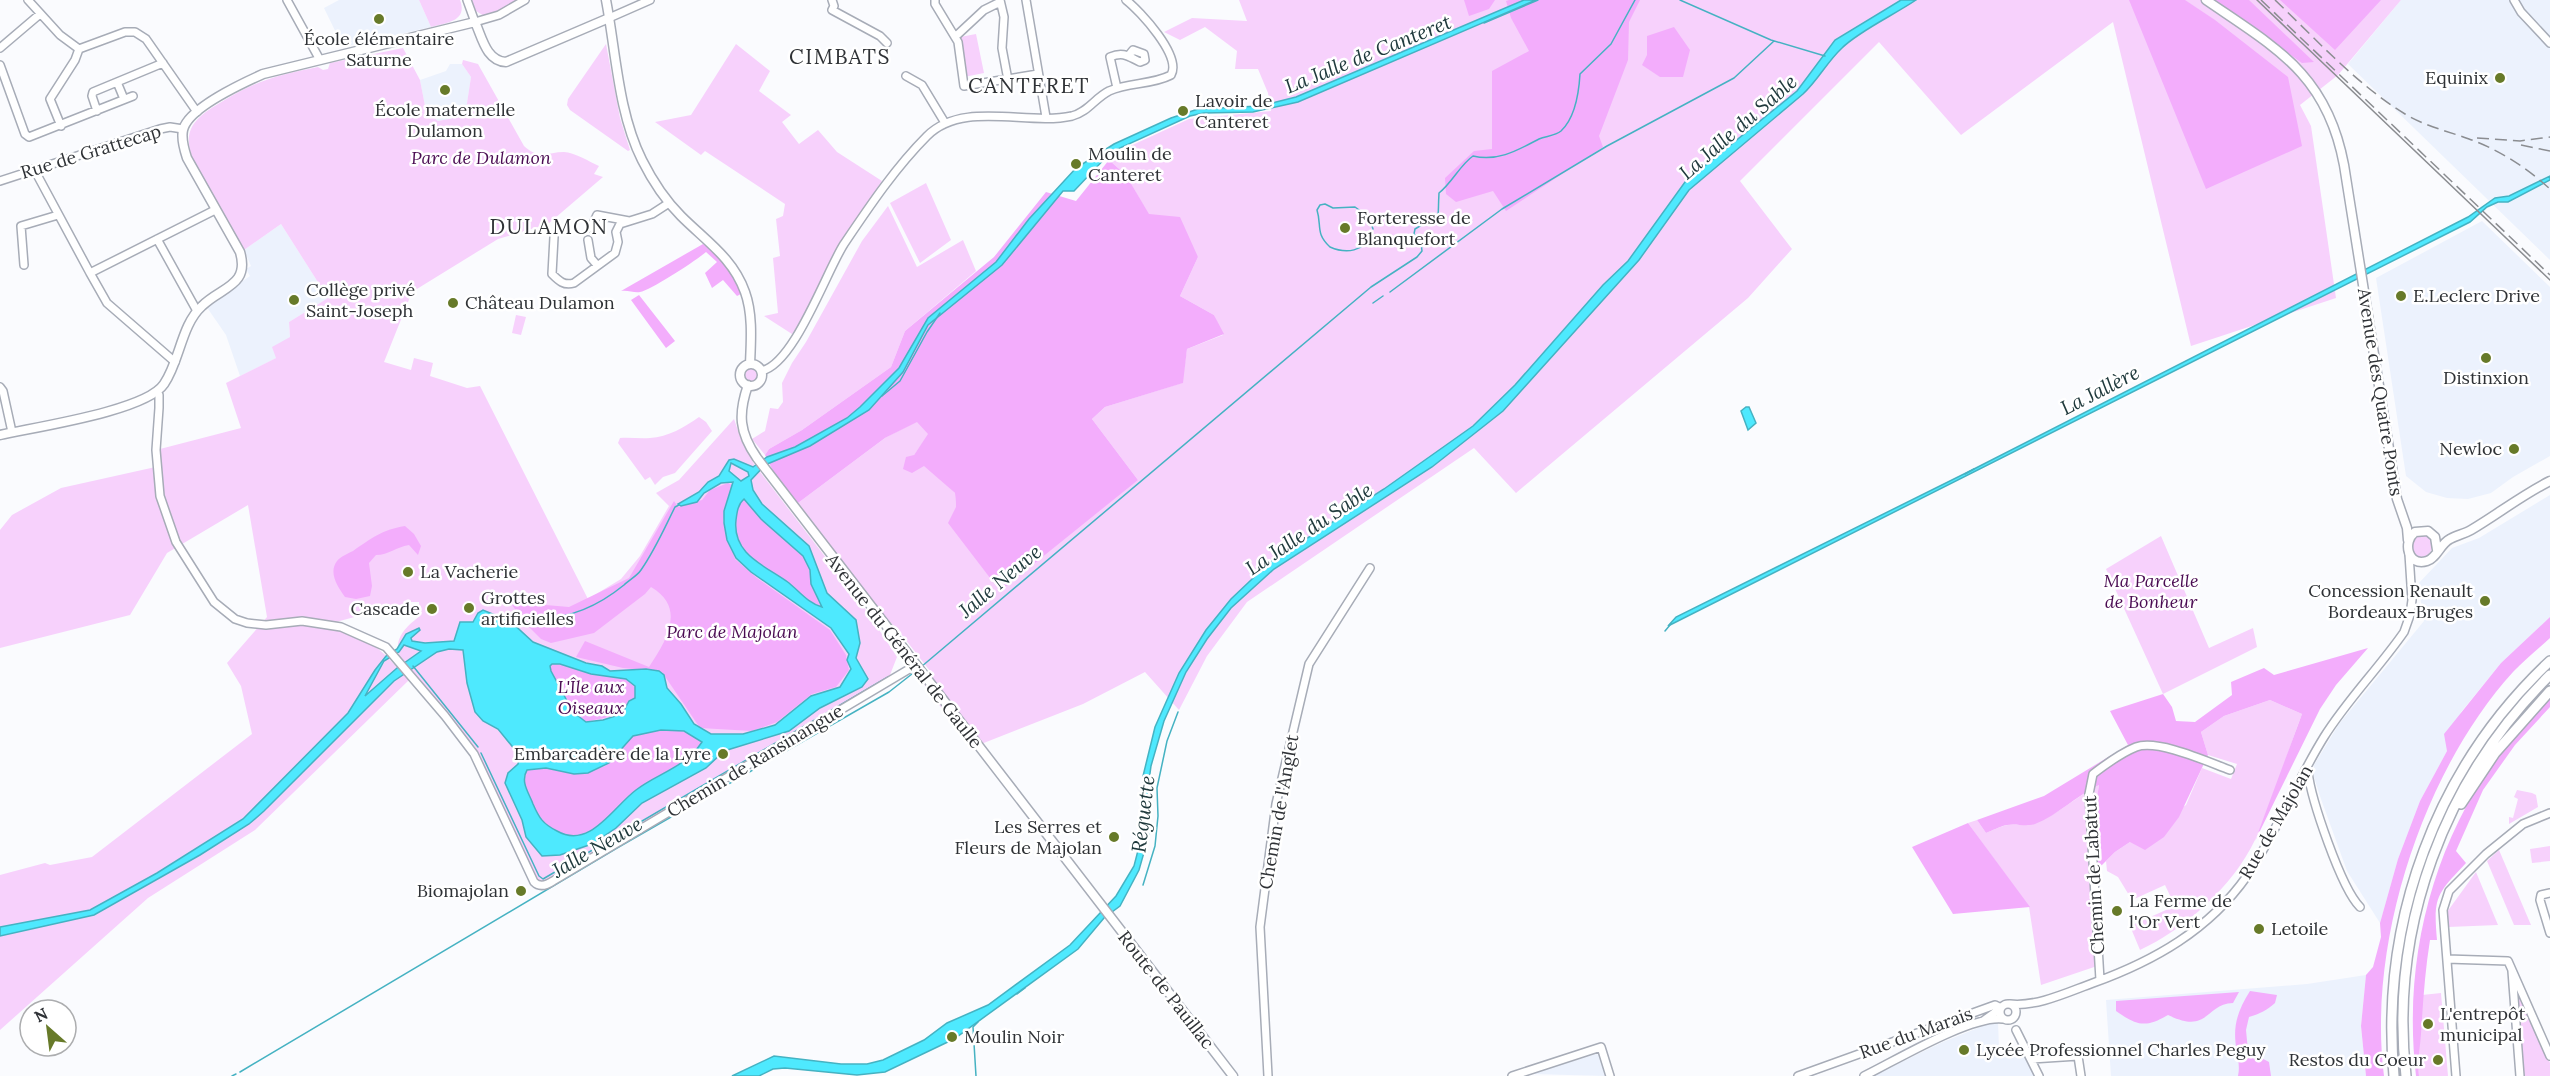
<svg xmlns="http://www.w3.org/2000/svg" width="2550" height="1076" viewBox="0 0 2550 1076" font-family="Lora,serif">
  <rect width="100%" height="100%" fill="#fafbfe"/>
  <path fill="#ecf2fd" d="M339,0h80l12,27 -88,20 -19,-39z
    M2401,0h149v260l-202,-196z
    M450,64h12l9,13 -6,40 -27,4 -12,-10 -6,-31 26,-9z
    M2482,221l68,66v169l-37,21 -22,16 -23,6 -21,-1 -21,-6 -20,-16 -30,-198z
    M281,224l47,74 -39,24 1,15 -14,21 -36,18 -14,-41 -20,-29 44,-30 -4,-7 5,-3 -7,-16z
    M2550,495v122l-49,46 -40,49 -14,39 -27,50 -22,58 -18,64 -33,-52 -26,-72 -8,-25 1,-9 25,-41 85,-103 -6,-37 34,-36 27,-10z
    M2366,975l-5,51 5,50h-255l-5,-76 201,-16z
    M1993,1022h5l1,26 7,6 19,-2 11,24h-164l71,-34z
    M1596,1054l5,2 5,20 -75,-2z"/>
  <path fill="#f7d1fc" d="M419,0h41c8,21 -13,23 -29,27z
    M472,0h48l-9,6 -27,10 -8,-5z
    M1239,0h1162l-63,75 -38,30 11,21 25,172 -145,48 -78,-324 -152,113 -82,-93 -139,139 52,68 -44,49 -232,195 -42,-45 -227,154 -40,54 -28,54 -34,-38 -62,32 -112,44 -51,-69 10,-8 -32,-41 -14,-14 -86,-113 87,-65 32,-17 12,13 -15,21 41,38 1,14 182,-27 -46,-61 13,-12 77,-24 5,-34 36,-14 -9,-20 -34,-19 18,-39 -49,-42 -23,-40 -17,-15 6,-7 74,-34 82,-8 -3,-18 -10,-24h-23l2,-18 -32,-24 -25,13 -16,-8 28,-14 55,3z
    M976,34l8,39 -20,4 -4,-40z
    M606,44l14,74 10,32 -2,1 -58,-41 -3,-5 1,-6z
    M736,44l34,27 -11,20 32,24 -9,7 17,22 19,-14 19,22 45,29 -48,73 -32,65 -10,15 -28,-18 14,-3 -5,-55 7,-2 -4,-37 7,-3 2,-12 -80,-53 -4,4 -46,-33 36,-7z
    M403,48l17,32 6,31 12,10 27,-5 6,-39 -9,-13 1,-4 15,4 46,82c15,14 24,6 40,6 10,0 26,10 35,14l-5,8 9,3 -55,47 -50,15 -86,53 -28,70 27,8 3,-12 19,5 -3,13 37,12 13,-2 108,213 33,-20 19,-23 29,-50 -13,-13 23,-13 55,-61 8,23 12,22 112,146 31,47 -9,23 -341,202h-6l-6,-4 -60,-131 -76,-92c-5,-18 8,-29 21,-39l-1,-14h-9l-74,20 2,8c40,12 44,22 71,50l-154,150 -107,68 -148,132v-155l45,-12 5,2 42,-8 160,-123 -11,-48 -14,-23 40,-46 -19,-112 -81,48 -37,62 -130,33v-118l12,-15 49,-27 99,-22v-17l81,-21 -15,-45 50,-25 -4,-11 18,-10 -1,-15 39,-24 -47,-74 -37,26 -50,-88c-14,-33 2,-45 29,-61 34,-21 56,-26 95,-34l5,3 5,-1 2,-6z
    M926,183l25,57 -31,23 -30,-60z
    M888,206l29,61 46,-27 13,31 -71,60 -14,36 -89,63 -33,19 -4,6 -13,-16 13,-8 5,-23 8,1 5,-7 -1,-19 10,-20 14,-21 56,-101z
    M516,315l10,2 -5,18 -9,-2z
    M744 375a7 7 0 1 1 14 0a7 7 0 1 1-14 0Z
    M699,417l7,5 6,9 -37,42 -12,4 -8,8 -5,-8 -5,3 -27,-37 2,-5c10,-1 20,1 30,0 18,-1 35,-11 49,-21z
    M2410 546a11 11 0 1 1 22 0a11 11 0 1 1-22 0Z
    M2161,536l48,112 44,-20 4,19 -94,47 -57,-125z
    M2270,700l32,14c-16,41 -28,86 -47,126 -22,46 -70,89 -115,110l-10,-24 45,-20 -10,-21 -33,15 -14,-23 -11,-6 -1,-10 9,-9 71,-47 16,-37 29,11 6,-15 -29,-9 -7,-23 23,-16z
    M2099,785c-10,56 0,123 4,179l-62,21 -12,-78 -61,-84 9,-3 9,13c6,-2 14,-7 22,-8 10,-2 16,2 27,-2 24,-9 42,-27 64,-38z
    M2517,790l15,3 4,2 2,12 -29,17v-7l4,1 5,-19 -4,-2z
    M2550,846v15l-18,2 -2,-14z
    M2499,850l32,75h-17l-27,-64z
    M2476,872l22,53 -50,2 -1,-15z
    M2516,989l2,1 32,73v13h-28z
    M2441,993l7,83h-29c-4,-26 2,-54 3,-81z"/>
  <path fill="#f3adfc" d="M1464,0h31l-6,9 -20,7z
    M1509,0h131l-11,22 -1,38 -29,76 4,11 -97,64 -13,-20 -37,11 -10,-8 -1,-16 29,-27 18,-2v-78l37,-20 -18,-33 -5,-17z
    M2129,0h56l30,20 73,57 14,69 -96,43z
    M2215,0h34l65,62 -12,1z
    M2280,0h101l-46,50z
    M1674,27l16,23 -7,27h-23l-18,-12 5,-10v-19z
    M1109,160l17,15 23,39 31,3 18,40 -18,39 34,19 10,19 -37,15 -4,34 -78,24 -13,12 46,61 -138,111 -52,-68 8,-16 -1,-14 -31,-27 -12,7 -9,-4 3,-12 8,-2 14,-21 -11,-12 -32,16 -87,65 -24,-30 -9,-18 4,-6 33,-19 89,-63 14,-36 89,-74 52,-65 30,9z
    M703,244c18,13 30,29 38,50l-4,2 -14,-16 -11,8 -7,-15 12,-11 -11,-10c-9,8 -55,38 -66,40 -6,1 -12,-2 -19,-1z
    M639,295l36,46 -9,7 -35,-48z
    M728,483l4,2 -9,36 12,38 22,19 73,52 16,25 3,15 -13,17 -24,7 -35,28 -25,9 -52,-3 -38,-56 -39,-4 -47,-11 9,-16 64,26c17,-26 38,-59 2,-80l-6,7 -51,39 -43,10 -10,-4 -17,-17 -14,-20 59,5 60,-29 45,-77 4,6 24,-7 8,-10z
    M744,499l17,20 42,37 7,14 1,14 11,23c-16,-6 -23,-18 -37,-26 -23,-14 -53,-29 -49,-61 1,-8 2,-16 8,-21z
    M405,526l9,8 7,12 -3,9 -9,-10c-13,2 -20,10 -33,10l-7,8 3,23 -2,10 -14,3 -11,-2c-7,-10 -17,-24 -8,-36 3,-4 12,-8 16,-10 19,-13 28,-21 52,-25z
    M2550,617v21c-12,11 -26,22 -37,34 -90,99 -146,271 -129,404h-18l-5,-50 5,-51 7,-8 8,-30 -1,-14 18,-64 22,-58 27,-50 -3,-17 57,-71z
    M2368,648l-32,37 -16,24 -65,132 47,-127 -32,-14 -46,16 -23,16 7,23 -29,62 -15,20 -19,13 -15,-8 -15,10 -19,19 -1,-61 4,-25c-23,11 -41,30 -64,39 -11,3 -18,-1 -28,1 -7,1 -15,6 -21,8l-9,-13 67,-24 84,-51 -18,-34 53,-17 9,13 4,14 19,1 37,-27 -1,-13 33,-14 10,7z
    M552,664h8l31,10 35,5 9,7c6,29 -31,31 -49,36l-13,-10 -22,-41 -2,-4z
    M2550,696v11l-35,38 -32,45 -27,61 10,12c-29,31 -33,33 -29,77h-7c-5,31 -7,62 -9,94 -1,15 -4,27 -2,42h-3c-13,-111 14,-226 80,-317 16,-22 36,-42 54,-63z
    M671,730l17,2 14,10c-16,24 -44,32 -66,48 -23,16 -46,61 -79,41 -13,-7 -18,-13 -24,-27 -4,-11 -13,-22 -6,-34l19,-2 38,6 21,-8 28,-30 14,-4z
    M1968,823l62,84 -77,7 -41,-67z
    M2250,991l27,4 -2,8c-8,7 -15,11 -26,14l-3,13 2,21 21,11 2,14h-33c2,-9 0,-16 -1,-24 -5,-25 0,-40 13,-61z
    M2239,992l-6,11c-28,1 -24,32 -65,12 -22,13 -31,11 -52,-4v-10z"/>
  <path fill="#4ee9fe" stroke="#45b2c2" stroke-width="1.5" fill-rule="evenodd" d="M1524,0h12l-238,102 -45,10 -49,1 -14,3 -79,36 -37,39h-11l-61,74 -74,60 -25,47 -34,38 -59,36 -45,19 -14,15 2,10 9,14 47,42 18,47 29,27 4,23 -4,15 12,21 -6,8 -42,21 -31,23 -65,20 -18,17 -64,35 -26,25 -24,16 -32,11 -18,1 -16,-19 -4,-17 -17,-37 3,-10 10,-9 2,-8 -22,-27 -15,-8 -8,-9 -8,-29 -4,-33 -14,-1 -12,3 -43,29 -130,130 -15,13 -49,31 -106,60 -94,21v-9l90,-17 67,-37 86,-54 105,-106 27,-43 11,-14 11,-7 9,-15 13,-6 1,2 -9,8 1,3 13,2 29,-2 6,-19h13l5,-9 5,-3 27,11 23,21 53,21 16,3 8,5 36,-2 13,2 5,4 3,13 14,16 13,20 17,10h32l32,-9 36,-29 29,-9 11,-18 -4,-9 2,-6 -18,-26 -80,-56 -15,-14 -9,-18 -3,-17v-12l9,-29 -12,1 -17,10 -7,9 -16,4 -3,-2 21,-12 9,-10 11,-6 10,-16 5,-1 19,8 14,-10 28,-10 52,-29 13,-11 39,-39 29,-50 68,-56 33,-43 47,-51 38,-24 57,-26 27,-9 62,-3 36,-9zM731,463l17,9 1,4 -8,5 -12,-10zM744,499l17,20 42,37 7,14 1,14 11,23c-14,-4 -22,-15 -33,-24 -23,-17 -57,-28 -53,-63 1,-8 2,-16 8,-21zM404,645l17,6 -24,17 -32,28 19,-35 15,-9zM552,664h8l31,10 35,5 9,7v12l-6,3 -7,13 -19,6 -17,2 -13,-10 -22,-41 -1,-5zM661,730l23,1 18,11c-17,26 -44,31 -66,48 -23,17 -46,60 -79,41 -14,-7 -18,-13 -24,-27 -4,-11 -13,-22 -6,-34l19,-2 28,6 14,-1 21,-10 24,-27z
    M1901,0h15c-22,15 -57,31 -74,48 -15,14 -24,32 -39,46l-114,96 -50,70 -136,151 -71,56 -158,102 -43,39 -24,31 -21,33 -22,49 -13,45 -3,22 1,47 -10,35 -19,36 -16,12 -26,31 -124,90 -69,33 -28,3 -72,-7 -12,1 -14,7h-27l42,-20 67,8h26l16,-4 41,-20 23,-17 41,-18 82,-60 46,-49 18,-30 8,-31 1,-59 12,-49 24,-54 27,-43 25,-31 39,-37 114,-73 89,-63 42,-41 88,-100 25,-24 57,-79 112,-91 38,-51z
    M2550,176v4l-42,22h-10l-11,5 -17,15 -802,404 8,-9 296,-147 496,-253 27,-19 14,-2z
    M1746,407h3l7,16 -8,7 -7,-19z"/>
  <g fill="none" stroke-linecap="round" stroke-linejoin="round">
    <path stroke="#45b2c2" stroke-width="1.5" d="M1680,0l91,40 54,16
      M1484,23l54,-23
      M1372,234c-8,18 -26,20 -42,13 -15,-14 -8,-21 -13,-37l3,-5 5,-1 8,4 22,-1 14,10 4,12
      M1390,292l112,-83 105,-63 127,-68 40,-37
      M1373,303l10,-7
      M882,396l18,-15 27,-49 13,-19
      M1965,474l9,-5
      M538,620c33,-3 59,-13 86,-35 5,-5 13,-9 17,-15 14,-20 23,-41 34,-63l4,-2
      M1665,631l5,-6
      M413,666l65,81
      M921,667l450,-380 46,-30 5,-6 -1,-8 -7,-9 1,-5c28,-18 22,0 24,-36 13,-10 21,-28 34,-37 25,6 45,-6 66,-17 7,-3 16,-3 22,-8 14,-13 18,-40 19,-57l31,-30 24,-44
      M481,753l58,123 4,3 345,-202
      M1143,885l12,-39 3,-30 -1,-28 10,-47 11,-29
      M1017,994l8,-6
      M240,1072l377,-224 272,-156 28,-22
      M232,1076l4,-2
      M976,1076l-3,-49 5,-5"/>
    <defs>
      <path id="minor" d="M28,0l32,35 19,14
        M287,0l33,60
        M467,0l8,22 24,-7 26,-15
        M832,0l2,6 -2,4 48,26 7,7
        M935,0v4l23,38 6,44 74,-12
        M1000,0l4,17 -2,31 6,32
        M1026,0l20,117
        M2514,0l7,12 29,31
        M609,18l41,-18
        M955,37l29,-27 16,-8
        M0,48l40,-34
        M79,49l46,-17h10l11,7 51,73
        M0,65l25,69 4,3 104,-41
        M906,76l16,9 23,38
        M117,82l7,17
        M1117,88l-7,-31c14,-6 19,0 30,5l5,-2 -1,-6 -11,-4 -4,5
        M97,111l-5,-15 1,-4 70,-29
        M61,126l-11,-27 25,-39 4,-11
        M34,169l56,104
        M0,181l160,-52 10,-2 13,2
        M591,228l6,-13 32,6
        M554,237l-2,37c7,7 12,12 22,9l41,-30 3,-11 -2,-10 4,-8 32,-10 17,-11
        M157,239l40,72
        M588,240l3,18 6,7
        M24,265l-3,-39 37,-11
        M175,362l-68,-59 -17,-30 125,-63
        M761,371c33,-6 65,-99 83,-127 25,-37 51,-76 83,-108 36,-36 100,-10 145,-20 16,-4 23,-18 37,-25 20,-9 43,-6 62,-16 11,-19 -31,-64 -45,-75
        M0,387l3,4 9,41
        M157,392l2,3v13l-3,42 4,46 16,46 38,60 21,17 12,4 19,2 36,-4 39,6 45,20 59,69 29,38 60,128c6,6 13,3 19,-1l363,-216
        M2305,770l3,2c3,27 33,116 52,135
        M2550,893l-9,2 -1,5 10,33
        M2447,959l61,2 42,95
        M2512,971l8,105
        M2100,980l-11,-186 4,-20c13,-10 28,-21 43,-27 22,-8 72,15 94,23
        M2000 1012a8 8 0 1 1 16 0a8 8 0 1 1-16 0Z
        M2010,1004c27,3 58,-12 83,-21 61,-22 116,-53 154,-107 30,-44 49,-94 77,-139 23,-37 55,-69 80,-105l6,-17 2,-15 -3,-46
        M2016,1030l23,46
        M2032,1059l46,-3 3,20
        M1268,1076l-8,-149 16,-123 33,-140 61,-96
        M1512,1076l89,-29 9,29
        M1798,1076l197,-71 6,3 -18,13
        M1864,1076c31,-15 107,-61 139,-57
        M2456,1076l-13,-166 6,-19 37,-37 37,-30 27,-11"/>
      <path id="major" d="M606,0c10,52 12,112 36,160 10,20 23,40 39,56 25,25 52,42 64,76 8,22 6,49 5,72
        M2206,0c70,48 121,74 138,165l53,334 10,29 1,12
        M740 375a11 11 0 1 1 22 0a11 11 0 1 1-22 0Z
        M748,385c-10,29 -9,47 9,73l476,618
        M0,435c35,-8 146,-24 164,-51 16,-23 17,-59 38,-78 19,-19 48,-20 38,-54l-53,-94c-3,-9 -6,-19 -4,-28 5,-22 60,-47 80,-56l212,-52c7,15 11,39 31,40l103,-44
        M2437,550l-2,-13 -7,-6 -13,1c-13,10 -7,35 12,29 10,-3 13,-17 23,-22 7,-4 14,-5 21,-9 27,-16 51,-35 79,-49"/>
      <path id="highway" d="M2461,804l34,-51 55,-62
        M2394,1076c-14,-155 42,-308 156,-415
        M2406,1076c-17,-149 38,-296 144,-401"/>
    </defs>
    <use href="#minor" stroke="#a7acb7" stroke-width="10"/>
    <use href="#major" stroke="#a7acb7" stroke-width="11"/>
    <use href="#highway" stroke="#a7acb7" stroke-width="12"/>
    <use href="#minor" stroke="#fff" stroke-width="7"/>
    <use href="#major" stroke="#fff" stroke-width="8"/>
    <use href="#highway" stroke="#fff" stroke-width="9"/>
    <path stroke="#8b8d91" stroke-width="1.5" d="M2257,0l293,280"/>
    <path stroke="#8b8d91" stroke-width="1.5" stroke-dasharray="12 6" stroke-linecap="butt" d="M2261,0l289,275
      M2275,0c41,39 81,84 130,114 20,12 42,17 64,25 29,10 58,29 81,50
      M2477,138l43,3 30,-4
      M2521,145l29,6"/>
  </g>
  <g fill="#677a29" stroke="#fff" stroke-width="2">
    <circle cx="379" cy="19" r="6"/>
    <circle cx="2500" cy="78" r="6"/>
    <circle cx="445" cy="90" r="6"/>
    <circle cx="1183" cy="111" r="6"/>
    <circle cx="1076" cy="164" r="6"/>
    <circle cx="1345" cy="228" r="6"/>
    <circle cx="2401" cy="296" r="6"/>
    <circle cx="294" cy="300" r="6"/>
    <circle cx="453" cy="303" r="6"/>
    <circle cx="2486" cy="358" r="6"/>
    <circle cx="2514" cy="449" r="6"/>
    <circle cx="408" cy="572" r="6"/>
    <circle cx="2485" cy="601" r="6"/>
    <circle cx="469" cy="608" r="6"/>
    <circle cx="432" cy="609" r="6"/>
    <circle cx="723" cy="754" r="6"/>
    <circle cx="1114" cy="837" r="6"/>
    <circle cx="521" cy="891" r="6"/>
    <circle cx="2117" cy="911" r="6"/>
    <circle cx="2259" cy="929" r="6"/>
    <circle cx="2428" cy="1024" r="6"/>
    <circle cx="952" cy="1037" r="6"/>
    <circle cx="1964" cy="1050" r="6"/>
    <circle cx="2438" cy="1060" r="6"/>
  </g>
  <g text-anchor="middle" stroke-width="5" stroke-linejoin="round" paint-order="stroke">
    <g font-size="18" fill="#2f3236" stroke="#fff" text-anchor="start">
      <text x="379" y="45" text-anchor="middle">École élémentaire<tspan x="379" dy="21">Saturne</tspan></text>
      <text x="2488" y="84" text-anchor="end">Equinix</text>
      <text x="1195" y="107">Lavoir de<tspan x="1195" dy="21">Canteret</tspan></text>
      <text x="445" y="116" text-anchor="middle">École maternelle<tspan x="445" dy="21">Dulamon</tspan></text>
      <text x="1088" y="160">Moulin de<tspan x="1088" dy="21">Canteret</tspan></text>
      <text x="1357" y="224">Forteresse de<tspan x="1357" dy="21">Blanquefort</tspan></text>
      <text x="306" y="296">Collège privé<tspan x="306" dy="21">Saint-Joseph</tspan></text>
      <text x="2413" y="302">E.Leclerc Drive</text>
      <text x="465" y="309">Château Dulamon</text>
      <text x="2486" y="384" text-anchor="middle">Distinxion</text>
      <text x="2502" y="455" text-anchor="end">Newloc</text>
      <text x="420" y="578">La Vacherie</text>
      <text x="2473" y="597" text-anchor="end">Concession Renault<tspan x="2473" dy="21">Bordeaux-Bruges</tspan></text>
      <text x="481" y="604">Grottes<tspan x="481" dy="21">artificielles</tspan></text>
      <text x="420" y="615" text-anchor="end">Cascade</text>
      <text x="711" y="760" text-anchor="end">Embarcadère de la Lyre</text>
      <text x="1102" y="833" text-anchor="end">Les Serres et<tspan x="1102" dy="21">Fleurs de Majolan</tspan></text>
      <text x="509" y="897" text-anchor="end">Biomajolan</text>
      <text x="2129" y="907">La Ferme de<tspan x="2129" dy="21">l'Or Vert</tspan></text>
      <text x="2271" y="935">Letoile</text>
      <text x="2440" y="1020">L'entrepôt<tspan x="2440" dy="21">municipal</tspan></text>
      <text x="964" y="1043">Moulin Noir</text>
      <text x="1976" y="1056">Lycée Professionnel Charles Peguy</text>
      <text x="2426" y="1066" text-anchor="end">Restos du Coeur</text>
    </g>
    <g font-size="18" fill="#2f3236" stroke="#fff">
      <text transform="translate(91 152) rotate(-17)" y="6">Rue de Grattecap</text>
      <text transform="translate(2380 392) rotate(81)" y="6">Avenue des Quatre Ponts</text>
      <text transform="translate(904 651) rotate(52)" y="6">Avenue du Général de Gaulle</text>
      <text transform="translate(755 761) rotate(-31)" y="6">Chemin de Ransinangue</text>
      <text transform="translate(1279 812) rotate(-80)" y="6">Chemin de l'Anglet</text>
      <text transform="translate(2276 822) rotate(-60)" y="6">Rue de Majolan</text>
      <text transform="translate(2094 875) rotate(-93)" y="6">Chemin de Labatut</text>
      <text transform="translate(1166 990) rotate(52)" y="6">Route de Pauillac</text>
      <text transform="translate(1916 1033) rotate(-20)" y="6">Rue du Marais</text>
    </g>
    <g font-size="18" font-style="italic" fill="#4a0b52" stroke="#fff">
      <text x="481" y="164">Parc de Dulamon</text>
      <text x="2151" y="587">Ma Parcelle<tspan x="2151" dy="21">de Bonheur</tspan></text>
      <text x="732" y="638">Parc de Majolan</text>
      <text x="591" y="693">L'Île aux<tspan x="591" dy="21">Oiseaux</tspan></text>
    </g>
    <g font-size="20" font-style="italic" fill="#203a3d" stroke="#fff">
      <text transform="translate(1368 54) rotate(-22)" y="7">La Jalle de Canteret</text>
      <text transform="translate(1738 127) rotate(-41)" y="7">La Jalle du Sable</text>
      <text transform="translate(2100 390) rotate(-27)" y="7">La Jallère</text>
      <text transform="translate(1309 529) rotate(-34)" y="7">La Jalle du Sable</text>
      <text transform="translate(1000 581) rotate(-40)" y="7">Jalle Neuve</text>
      <text transform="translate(1143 814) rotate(-83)" y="7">Réguette</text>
      <text transform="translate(597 847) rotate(-30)" y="7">Jalle Neuve</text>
    </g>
    <g font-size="21" letter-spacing="1.5" fill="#2f3236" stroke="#fff">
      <text x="840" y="64">CIMBATS</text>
      <text x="1029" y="93">CANTERET</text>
      <text x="549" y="234">DULAMON</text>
    </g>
  </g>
  <g transform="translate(48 1028) rotate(332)"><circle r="28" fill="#ffffff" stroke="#acadaf" stroke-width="1.5"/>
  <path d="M0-4.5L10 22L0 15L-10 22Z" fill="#677a29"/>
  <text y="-9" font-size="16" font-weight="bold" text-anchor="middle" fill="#2f3236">N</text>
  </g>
</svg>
